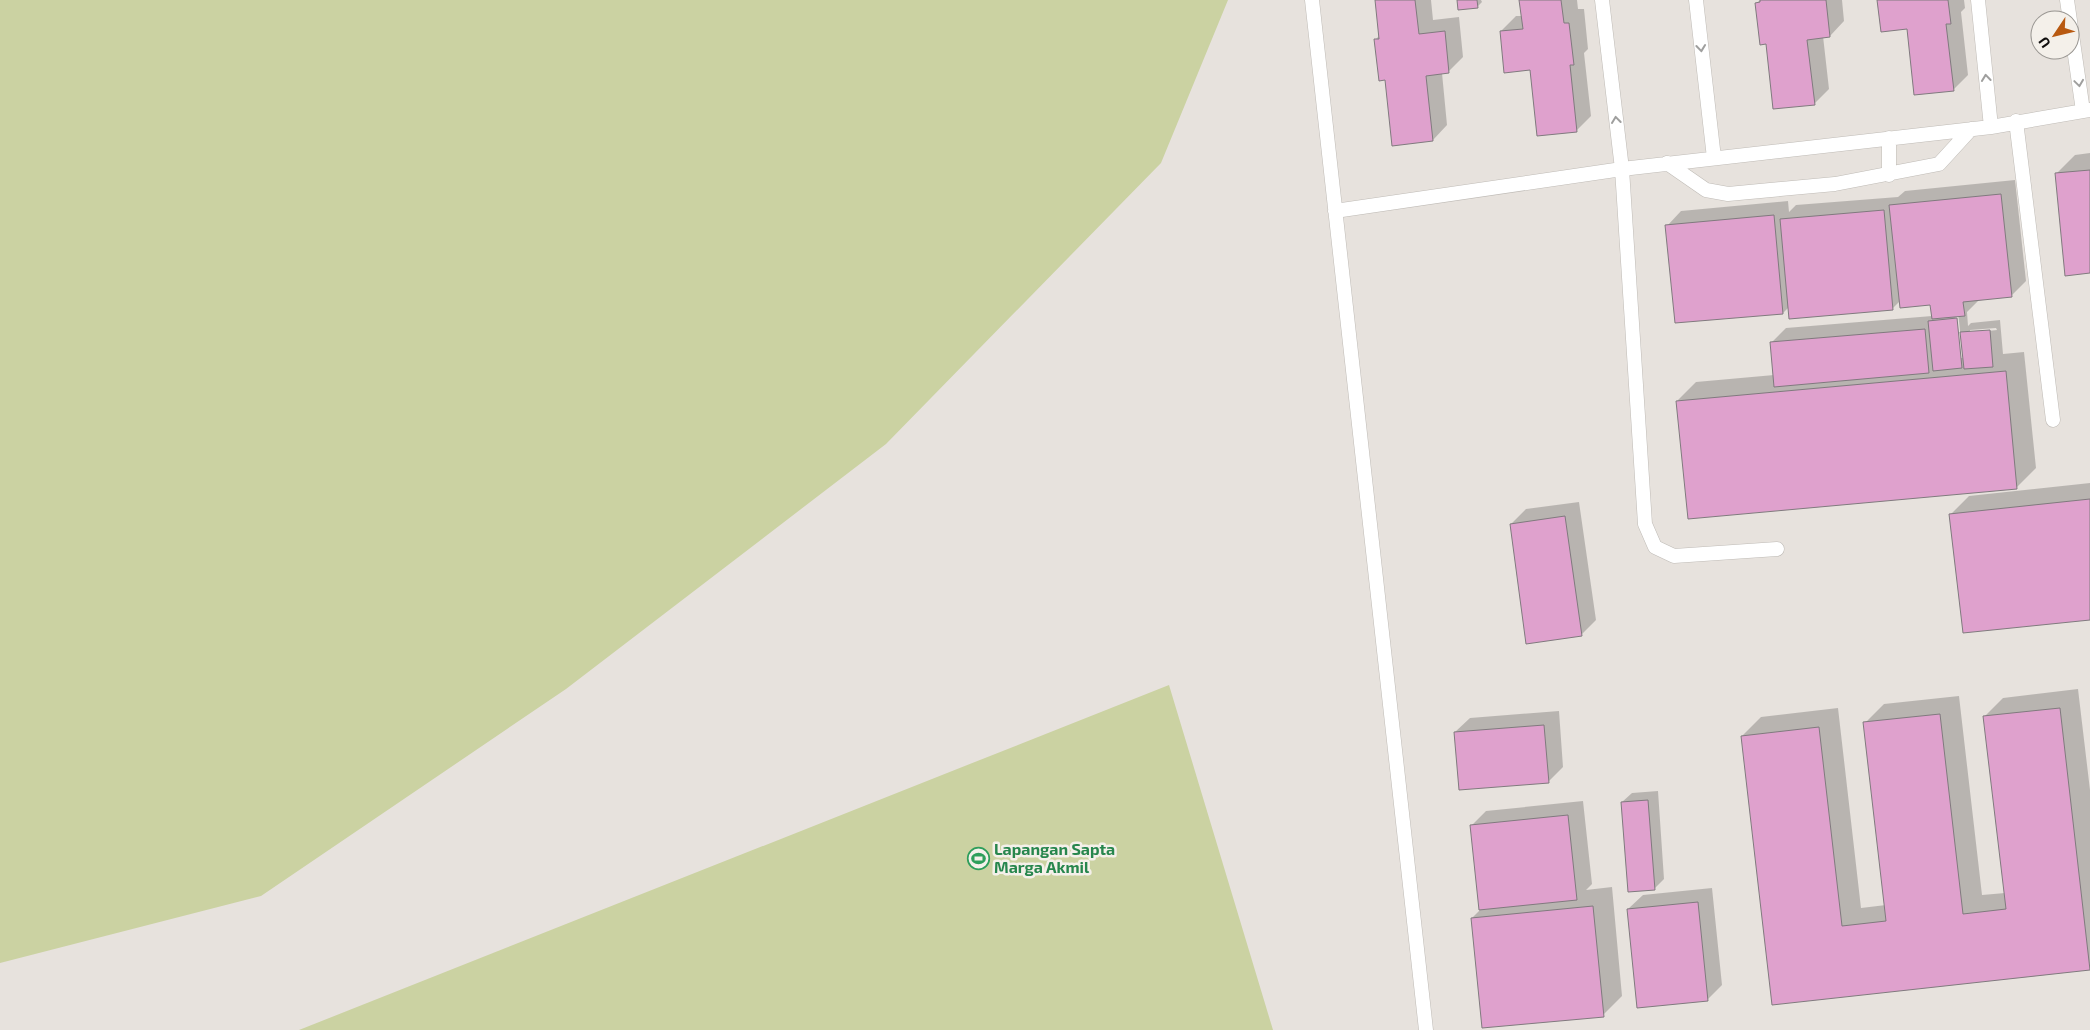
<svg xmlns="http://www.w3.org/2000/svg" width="2090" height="1030" viewBox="0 0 2090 1030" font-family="'Exo 2',sans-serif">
  <rect width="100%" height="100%" fill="#e7e2dd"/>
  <path fill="#cbd2a2" d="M0,0h1228l-67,163 -275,281 -320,245 -305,207 -261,67z
    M1169,685l104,345h-974z"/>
  <path fill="#0003" fill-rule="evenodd" d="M1376,0h55l2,20 26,-3 4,40 -15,15 -6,1 5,52 -14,15 -47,-61 -10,-40 4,-4z
    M1458,0h23l1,2 -5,5z
    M1521,0h56l1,9h6l4,40 -4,4 7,63 -15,15 -75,-100 15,-15h6z
    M1760,0h82l2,21 -14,15h-7l6,53 -15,15 -47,-61 -10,-40z
    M1879,0h85l1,8 -4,4 7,63 -15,15 -45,-62z
    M2090,153v119l-34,-98 19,-19z
    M2015,180l11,101 -15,15 -32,4 -12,12 1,14 3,-3 29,-3 3,34 21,-2 12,116 -19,19 -328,31 -12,-117 19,-19 78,-7 -3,-32 15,-15 146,-12 -1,-12 -31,-3 -8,8 -102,-3 -7,7 -116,-87 14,-15 107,-10 1,11 7,-7 102,-8 7,-6zM1955,312h3l5,46h-3zM1996,328l1,2 -27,3v-3z
    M2090,483v136l-140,-104 19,-19z
    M1579,502l17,118 -15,15 -70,-111 15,-15z
    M2078,689l12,101v179l-317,35 -31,-268 19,-19 77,-9 23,200 25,-3 -21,-182 19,-19 75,-8 23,199 23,-2 -21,-176 19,-19z
    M1559,711l4,56 -15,15 -93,-50 15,-14z
    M1658,791l6,88 -10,10 -32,-87 10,-9z
    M1583,801l9,83 -6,6 26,-3 10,109 -19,19 -131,-97 8,-8 -9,-84 15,-15z
    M1712,888l10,97 -15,15 -79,-91 15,-14z"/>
  <path fill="#dfa1cd" stroke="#807a7e" d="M1375,0h40l4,34 26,-3 4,42 -23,3 7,65 -41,5 -7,-66 -6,1 -5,-42h5z
    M1457,0h20l1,8 -20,2z
    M1519,0h42l3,23h5l5,42h-4l7,67 -40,4 -7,-66 -26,3 -4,-42 23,-2z
    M1760,0h66l4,37 -23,3 8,65 -42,4 -7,-65 -6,1 -5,-42 5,-1z
    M1877,0h71l3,24h-5l8,67 -40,4 -7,-66 -26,3z
    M2090,170v103l-25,3 -10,-103z
    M2001,194l11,103 -49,5 2,14 -33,3 -2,-14 -30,3 -11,-103z
    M1884,210l9,100 -104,9 -9,-100z
    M1774,215l9,99 -108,9 -10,-98z
    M1957,318l5,50 -29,3 -5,-50z
    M1925,329l4,44 -155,14 -4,-45z
    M1990,330l3,37 -29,2 -4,-37z
    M2006,371l11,118 -329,30 -12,-118z
    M2090,499v121l-127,13 -14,-119z
    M1565,516l17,120 -56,8 -16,-120z
    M2060,708l30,262 -318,35 -31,-269 78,-9 23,199 44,-5 -23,-199 77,-8 23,200 43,-5 -23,-193z
    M1544,725l5,58 -90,7 -5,-58z
    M1648,800l7,90 -27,2 -7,-90z
    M1568,815l9,85 -98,10 -9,-85z
    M1698,902l10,99 -71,7 -10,-99z
    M1593,906l11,111 -122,11 -11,-110z"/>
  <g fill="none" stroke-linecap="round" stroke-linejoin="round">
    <defs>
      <path id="service" d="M1312,0l114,1030
        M1602,0l20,169 23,355 10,23 19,9 103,-7
        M1696,0l18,158
        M1978,0l13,127
        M2067,0l16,111
        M2016,121l37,299
        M1667,163l39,27 22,4 107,-10 104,-20 32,-35
        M1889,175v-37
        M1335,211l287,-42 369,-42 99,-17"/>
    </defs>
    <use href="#service" stroke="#bfbbb6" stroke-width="15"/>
    <use href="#service" stroke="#fff" stroke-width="14"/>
  </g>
  <defs><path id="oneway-chevron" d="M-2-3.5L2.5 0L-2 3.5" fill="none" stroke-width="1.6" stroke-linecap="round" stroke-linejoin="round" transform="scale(1.25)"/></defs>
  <g stroke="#9f9f9e">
    <use href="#oneway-chevron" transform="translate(1701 48) rotate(84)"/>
    <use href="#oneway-chevron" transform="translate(1986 78) rotate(-96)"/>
    <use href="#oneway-chevron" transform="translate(2079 83) rotate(82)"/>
    <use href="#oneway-chevron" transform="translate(1616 120) rotate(-97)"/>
  </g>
  <defs>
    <symbol id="stadium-ring" viewBox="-11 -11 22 22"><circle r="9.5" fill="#f4f0ea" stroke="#2e9e5b" stroke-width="1.5"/><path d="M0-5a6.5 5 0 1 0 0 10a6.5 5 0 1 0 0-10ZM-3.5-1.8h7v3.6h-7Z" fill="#2e9e5b"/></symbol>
  </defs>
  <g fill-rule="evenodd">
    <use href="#stadium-ring" x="966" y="846" width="25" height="25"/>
  </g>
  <g text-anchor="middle" stroke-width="5" stroke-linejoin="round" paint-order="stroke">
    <g font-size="16" font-weight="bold" fill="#27864d" stroke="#f4f0ea" text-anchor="start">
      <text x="994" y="855">Lapangan Sapta<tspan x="994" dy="18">Marga Akmil</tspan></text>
    </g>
  </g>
  <g transform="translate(2055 35) rotate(235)"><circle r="24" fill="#f4f0ea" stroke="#999692"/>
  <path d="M0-4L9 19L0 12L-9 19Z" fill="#b85911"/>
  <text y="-8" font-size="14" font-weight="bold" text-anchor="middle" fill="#100e0d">U</text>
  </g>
</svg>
